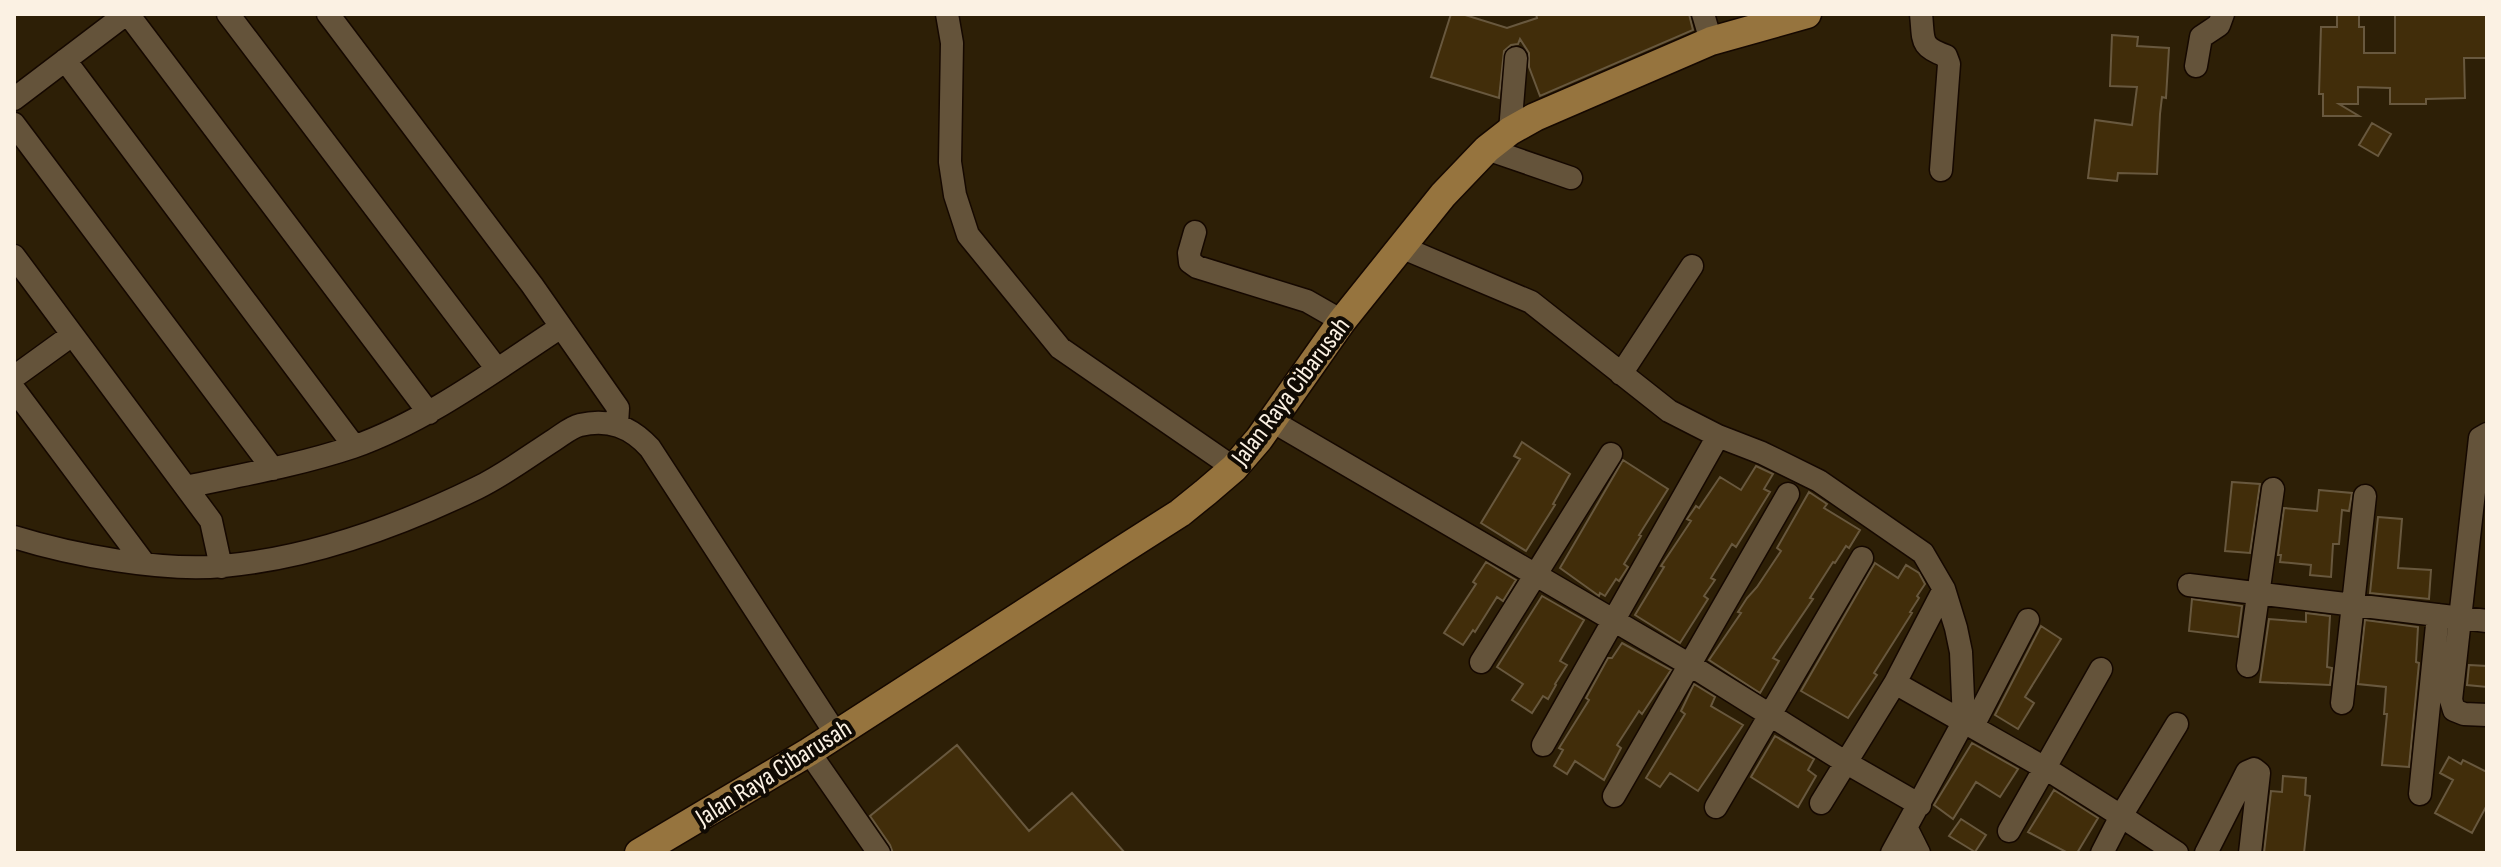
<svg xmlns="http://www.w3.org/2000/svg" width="2501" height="867" viewBox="0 0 2501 867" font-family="'Sofia Sans Condensed',sans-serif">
  <rect width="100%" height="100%" fill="#2d1f06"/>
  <path fill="#412d0a" stroke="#68583e" stroke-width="2" d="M1451,14h11l45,14 30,-10 -1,-4h153l4,16 -153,66 -11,-29v-14l-9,-14 -2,5 -7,1 -7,6 -5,47 -68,-21z
    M2337,14h22v13h5v26h31v-39h92v44h-23l1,40 -39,1v5h-36v-16l-32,-1v17h-19l20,12h-36v-22h-4l2,-67h16z
    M2112,35l26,2 -1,9 32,2 -3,50 -4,-1 -2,17 -3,60 -39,-1 -1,8 -29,-3 7,-58 37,5 5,-38 -27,-1z
    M2372,123l19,11 -13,22 -19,-11z
    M1522,442l48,32 -17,30 2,1 -29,46 -45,-28 39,-64 -6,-3z
    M1623,460l45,29 -29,46 2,1 -17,28 4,3 -9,14 -3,-2 -11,17 -5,-3 -1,3 -39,-28z
    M1756,466l17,8 -9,15 6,3 -34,55 -4,-3 -21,34 4,2 -11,16 4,3 -28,44 -45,-28 29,-48 -3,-1 30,-45 -4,-2 9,-13 3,2 21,-31 21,13z
    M2232,482l28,2 -10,69 -25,-2z
    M2319,490l33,3 -3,18 -7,-1 -3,34h-6l-2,33 -21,-2 1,-10 -31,-3 1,-7h-3l6,-47 33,3z
    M1809,492l18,12 -3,4 36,22 -11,18 -3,-2 -11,17 -2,-1 -23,36 3,1 -40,59 6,3 -19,32 -51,-33 32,-47 -3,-1 9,-14 10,-11 24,-36 -4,-3z
    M2378,517l24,2 -4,49 33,2 -2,29 -59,-6z
    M1486,562l30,18 -13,21 -6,-4 -22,35 -2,-2 -10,15 -19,-12 32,-49 -3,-2z
    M1875,563l23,15 8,-13 13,8 6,11 -8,12 2,2 -9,14 2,1 -38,60 3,2 -29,43 -47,-27z
    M1542,596l42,24 -24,41 7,4 -12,19 1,1 -8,14 -5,-3 -11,17 -20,-13 11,-16 -26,-17z
    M2192,599l50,7 -4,31 -49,-6z
    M2306,613l24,3 -3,51 5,1 -2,17 -70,-3 9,-63 37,3z
    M2365,620l53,7 -2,35 3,1 -10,104 -27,-2 5,-51h-3l2,-27 -28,-3z
    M2041,626l20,13 -36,58 9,6 -16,26 -23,-14z
    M1622,643l49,27 -29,44 -3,-3 -22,34 4,3 -17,32 -29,-19 -8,13 -13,-8 9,-16 -4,-2 30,-48 -3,-2 22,-40h4z
    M2469,665l18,1v21l-20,-2z
    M1694,684l21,13 -4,9 32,19 -45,66 -28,-18 -10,14 -14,-9 39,-64 -4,-3z
    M1775,736l39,23 -6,11 8,6 -18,31 -47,-30z
    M1972,743l46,26 -18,28 -24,-15 -23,37 -19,-14z
    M957,745l72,86 43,-38 53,60h-232l-3,-8 -20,-29z
    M2449,757l12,7 2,-4 24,12v33l-15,28 -37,-20 18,-33 -13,-7z
    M2283,776l23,2 -1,17 5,1 -6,57h-40l7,-62 11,1z
    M2054,790l44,28 -21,35h-9l-40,-21z
    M1961,819l25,16 -11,17 -26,-16z"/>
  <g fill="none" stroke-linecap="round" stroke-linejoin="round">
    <defs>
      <path id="minor" d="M128,14l301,399
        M228,14l269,355
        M328,14l204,271 86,123 -1,16
        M947,14l5,29 -2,119 5,33 13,40 92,113 174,120
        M1703,14l8,27
        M1921,14c3,27 -2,32 25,42l3,8 -8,106
        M65,60l289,386
        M2196,66l5,-29 18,-12 4,-11
        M14,99l112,-85
        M14,124l259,345
        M1510,131l6,-73
        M1487,149l84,29
        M1195,232l-6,21 1,9 7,5 110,34 35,20
        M1401,247l130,55 138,109 49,25 44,17 57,28 104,72 21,36 12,39 5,24 3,69 -72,132
        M14,256l197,265 10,46
        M1621,374l71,-108
        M14,377l58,-42
        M14,389l130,174
        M1272,421l418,244 155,97 75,43
        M2487,434l-7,4 -29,262 3,10 10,4 23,1
        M186,487c56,-12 113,-22 167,-40 76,-27 142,-77 208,-120
        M14,537c58,18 149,35 209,29 89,-8 174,-39 254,-78 27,-13 52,-32 77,-48 8,-5 17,-13 26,-15 29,-7 51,2 70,23l186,286
        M2189,585l298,36
        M1481,662l130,-208
        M2248,666l25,-177
        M1895,683l150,85 76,48 -19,37
        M2342,703l23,-207
        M1973,726l55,-106
        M1543,745l175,-309
        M809,752l70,101
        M2420,794l18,-179
        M1614,796l174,-302
        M1821,803l74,-120 49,-94
        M1716,807l146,-249
        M1907,829l12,24
        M2009,831l92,-162
        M2177,853l-56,-37 56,-92
        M2206,853l41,-81 7,-3 5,4 -9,80"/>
      <path id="major" d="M639,853l170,-101 313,-202 58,-37 26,-21 28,-24 25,-29 83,-118 101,-126 44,-46 23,-18 25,-14 176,-76 96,-27"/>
    </defs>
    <use href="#minor" stroke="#150800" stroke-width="25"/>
    <use href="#major" stroke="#150800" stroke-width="31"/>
    <use href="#minor" stroke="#64533a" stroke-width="22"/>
    <use href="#major" stroke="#96743e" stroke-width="28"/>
  </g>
  <g text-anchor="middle" stroke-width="8" stroke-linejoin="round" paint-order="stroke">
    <g font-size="26" fill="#fbf1e3" stroke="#100a03">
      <text transform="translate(1290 391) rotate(-53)" y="9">Jalan Raya Cibarusah</text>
      <text transform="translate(773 772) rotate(-32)" y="9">Jalan Raya Cibarusah</text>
    </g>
  </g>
  <rect width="2501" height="867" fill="none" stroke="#fbf1e3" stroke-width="32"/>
</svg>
